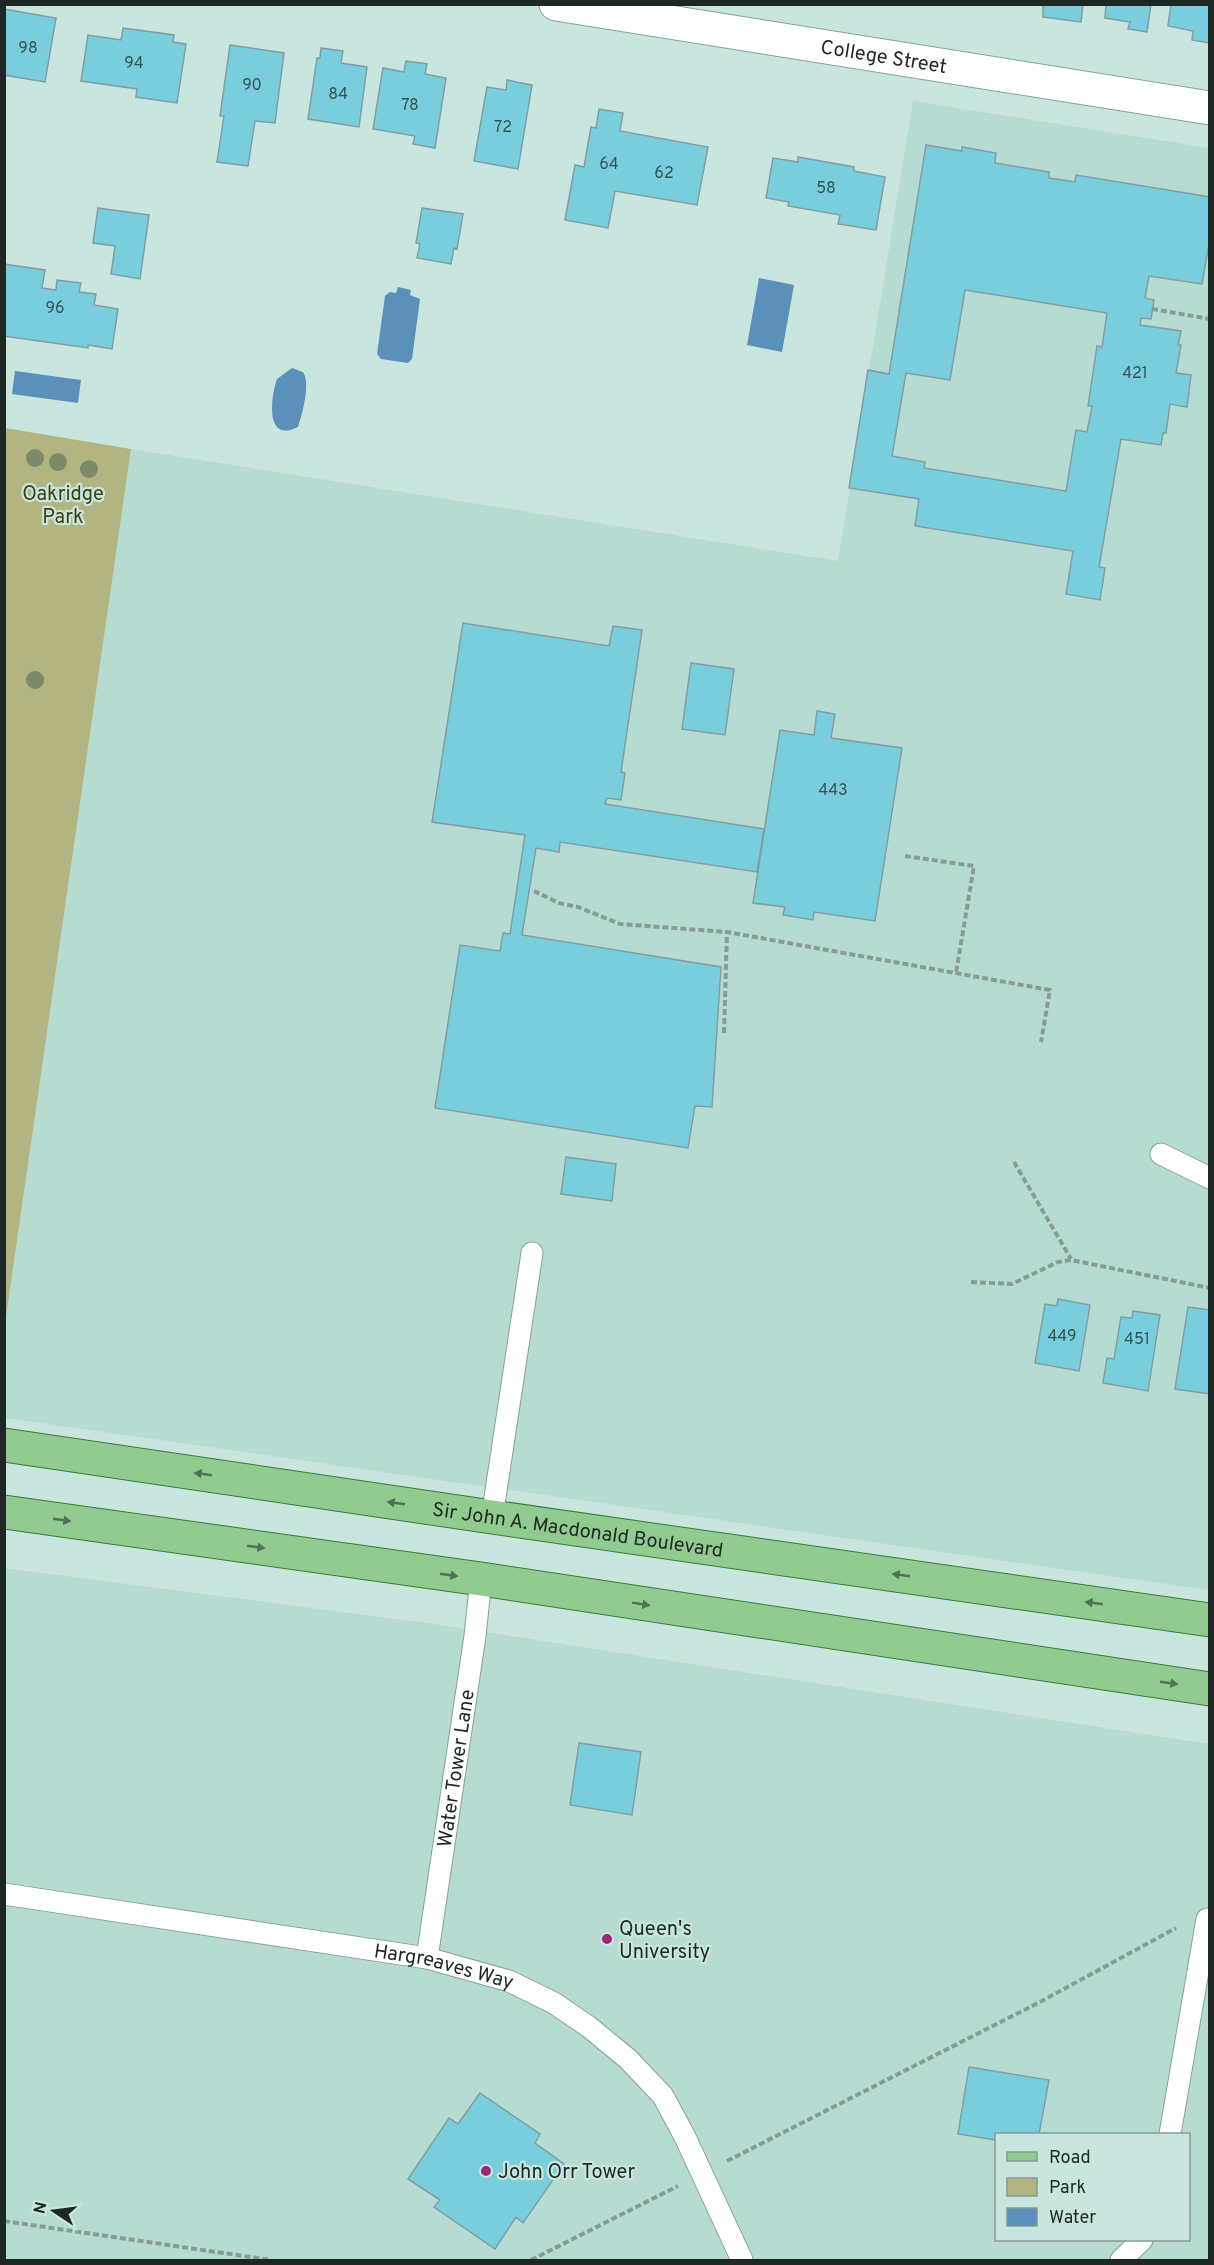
<svg xmlns="http://www.w3.org/2000/svg" width="1214" height="2265" viewBox="0 0 1214 2265" font-family="Overpass,sans-serif">
  <rect width="100%" height="100%" fill="#c8e6de"/>
  <path fill="#b6dcd1" fill-rule="evenodd" d="M913,101l296,47v1442l-1204,-172v-94l126,-875 707,112z
    M4,1568l423,55 782,121v516h-1204zM996,2134h192v106h-192z"/>
  <path fill="#b2b481" d="M5,428l126,21 -126,875 -1,-896z"/>
  <path fill="#5b90ba" d="M759,278l35,7 -12,67 -35,-7z
    M398,287l13,3 -1,5 10,4 -8,60 -4,4 -27,-4 -4,-5 8,-58 5,-4 6,1z
    M292,368l11,4c8,11 -1,43 -5,55 -34,17 -27,-31 -21,-48z
    M15,371l66,9 -3,23 -66,-9z"/>
  <path fill="#79cedd" stroke="#809da3" stroke-width="1.5" fill-rule="evenodd" d="M1043,4h40l-2,18 -38,-5z
    M1106,4h45l-4,28 -19,-3 2,-7 -25,-4z
    M1171,4h39v39l-18,-3 1,-9 -25,-5z
    M4,9l52,9 -11,64 -41,-7z
    M123,28l51,7 -1,7 13,2 -9,59 -41,-6 1,-8 -56,-8 7,-46 33,5z
    M230,45l54,8 -9,70 -20,-2 -7,45 -31,-4 7,-46h-4z
    M321,48l22,3 -2,12 26,4 -8,60 -51,-8 9,-61h3z
    M406,61l21,3 -2,10 21,4 -11,70 -22,-4 2,-8 -42,-7 10,-61 21,4z
    M507,80l25,5 -14,84 -44,-8 13,-74 19,3z
    M599,109l24,4 -3,18 88,16 -11,58 -82,-14 -7,37 -43,-8 10,-55 9,2 7,-40 5,1z
    M926,145l36,6v-4l34,6 -1,10 54,9v6l26,4 1,-7 134,22v41l-8,46 -53,-8 -4,22 9,2 -3,19 -10,-1 -1,7 41,6 -3,14h3l-5,28 15,2 -4,32 -17,-3 -4,29h-3l-2,12 -40,-6 -22,128 6,1 -5,32 -34,-6 7,-43 -158,-25 4,-27 -70,-11 19,-118 21,4zM965,290l142,23 -5,34 -5,-1 -9,60h4l-5,26 -11,-2 -10,61 -142,-23 1,-6 -33,-6 14,-83 44,7z
    M798,157l56,10v4l31,6 -9,53 -38,-6 2,-9 -52,-9 1,-4 -23,-4 7,-40 25,4z
    M98,208l51,7 -9,64 -29,-5 4,-28 -22,-3z
    M422,208l41,6 -6,35 -3,-1 -3,16 -34,-6 3,-14 -4,-1z
    M4,264l41,6 -3,18 14,2 1,-10 24,3 -2,9 17,2 -2,11 24,4 -6,40 -24,-4v3l-84,-12z
    M463,623l146,23 4,-20 29,4 -21,142 4,1 -4,27 -14,-2 -2,6 159,25 -7,43 -197,-30 -1,10 -23,-4 -14,87 199,32 -9,140 -17,-1 -7,42 -253,-40 25,-163 40,6 3,-18 7,1 15,-99 -93,-13z
    M691,663l43,6 -9,66 -43,-6z
    M817,711l18,3 -4,24 71,10 -27,173 -61,-9 -1,8 -30,-5 2,-8 -32,-4 27,-173 34,5z
    M566,1157l50,7 -4,37 -51,-7z
    M1058,1299l32,6 -11,66 -44,-8 10,-59 12,2z
    M1188,1307l22,3v84l-35,-5z
    M1133,1311l27,4 -12,76 -45,-8 4,-25 7,1 7,-42 11,1z
    M579,1743l62,9 -9,63 -62,-10z
    M969,2067l80,13 -10,54h-43v6l-38,-6z
    M480,2093l60,41 -5,9 29,21 -41,59 -7,-6 -21,32 -61,-42 6,-7 -32,-21 41,-61 9,6z"/>
  <g fill="none" stroke-linecap="round" stroke-linejoin="round">
    <defs>
      <g id="service">
        <path d="M1161,1154l49,24"/>
        <path d="M492,1517l40,-264"/>
        <path id="s1" d="M4,1894l423,64 82,23 45,22 35,24 39,32 35,37 22,41 57,123"/>
        <path id="s2" d="M427,1958l48,-322 6,-57"/>
        <path d="M1170,2134l37,-215"/>
        <path d="M1121,2260l21,-20"/>
      </g>
      <g id="minor">
        <path id="s3" d="M556,4l654,104"/>
      </g>
      <g id="primary">
        <path id="s4" d="M4,1445l488,72 718,103"/>
        <path d="M4,1512l477,67 729,110"/>
      </g>
    </defs>
    <use href="#service" stroke="#86a29a" stroke-width="23"/>
    <use href="#minor" stroke="#86a29a" stroke-width="35"/>
    <use href="#primary" stroke="#397c3a" stroke-width="35"/>
    <path stroke="#869d97" stroke-width="4" stroke-dasharray="6 3" stroke-linecap="butt" d="M1152,309l58,10
      M905,856l69,10 -18,107
      M534,891l25,12 19,4 42,17 107,8 323,58 -9,52
      M724,1033l3,-101
      M1014,1162l57,97
      M971,1282l41,2 46,-22 13,-2 139,28
      M727,2161l313,-159 136,-74
      M4,2221l267,39
      M531,2260l147,-74"/>
    <use href="#service" stroke="#fff" stroke-width="21"/>
    <use href="#minor" stroke="#fff" stroke-width="33"/>
    <use href="#primary" stroke="#91cb90" stroke-width="33"/>
  </g>
  <g fill="#7c8a6a">
    <circle cx="35" cy="458" r="9"/>
    <circle cx="58" cy="462" r="9"/>
    <circle cx="89" cy="469" r="9"/>
    <circle cx="35" cy="680" r="9"/>
  </g>
  <defs><path id="oneway-solid" d="M-6-.8H1V-3.2L6.5 0L1 3.2V.8H-6Z" transform="scale(1.5)"/></defs>
  <g fill="#517155">
    <use href="#oneway-solid" transform="translate(203 1474) rotate(-172)"/>
    <use href="#oneway-solid" transform="translate(396 1503) rotate(-172)"/>
    <use href="#oneway-solid" transform="translate(62 1520) rotate(8)"/>
    <use href="#oneway-solid" transform="translate(256 1547) rotate(8)"/>
    <use href="#oneway-solid" transform="translate(449 1575) rotate(8)"/>
    <use href="#oneway-solid" transform="translate(901 1575) rotate(-172)"/>
    <use href="#oneway-solid" transform="translate(1094 1603) rotate(-172)"/>
    <use href="#oneway-solid" transform="translate(641 1604) rotate(9)"/>
    <use href="#oneway-solid" transform="translate(1169 1683) rotate(8)"/>
  </g>
  <g fill="#a0247a" stroke="#c8e6de" stroke-width="2">
    <circle cx="607" cy="1939" r="6"/>
    <circle cx="486" cy="2171" r="6"/>
  </g>
  <g text-anchor="middle" stroke-width="4.5" stroke-linejoin="round" paint-order="stroke">
    <g font-size="16" fill="#345253">
      <text x="28" y="53">98</text>
      <text x="134" y="68">94</text>
      <text x="252" y="90">90</text>
      <text x="338" y="99">84</text>
      <text x="410" y="110">78</text>
      <text x="503" y="132">72</text>
      <text x="609" y="169">64</text>
      <text x="664" y="178">62</text>
      <text x="826" y="193">58</text>
      <text x="55" y="313">96</text>
      <text x="1135" y="378">421</text>
      <text x="833" y="795">443</text>
      <text x="1062" y="1341">449</text>
      <text x="1137" y="1344">451</text>
    </g>
    <g font-size="20" fill="#1d2825" stroke="#c8e6de">
      <text dy="7" stroke="none"><textPath href="#s3" startOffset="332">College Street</textPath></text>
      <text dy="7" stroke="none"><textPath href="#s4" startOffset="580">Sir John A. Macdonald Boulevard</textPath></text>
      <text dy="7" stroke="none"><textPath href="#s2" startOffset="192">Water Tower Lane</textPath></text>
      <text dy="7" stroke="none"><textPath href="#s1" startOffset="446">Hargreaves Way</textPath></text>
    </g>
    <g font-size="20" fill="#3e3f0c" stroke="#c8e6de">
      <text x="63" y="500">Oakridge<tspan x="63" dy="23">Park</tspan></text>
    </g>
    <g font-size="20" fill="#1d2825" stroke="#c8e6de" text-anchor="start">
      <text x="619" y="1935">Queen's<tspan x="619" dy="23">University</tspan></text>
      <text x="498" y="2178">John Orr Tower</text>
    </g>
  </g>
  <rect width="1214" height="2265" fill="none" stroke="#1d2825" stroke-width="12"/>
  <rect x="995" y="2133" width="195" height="108" fill="#c8e6de" stroke="#849a94" stroke-width="1.5"/>
  <rect x="1007" y="2152" width="30" height="9" fill="#91cb90" stroke="#849a94" stroke-width="1.5"/>
  <text x="1049" y="2163" font-size="18" fill="#1d2825">Road</text>
  <rect x="1007" y="2178" width="30" height="18" fill="#b2b481" stroke="#849a94" stroke-width="1.5"/>
  <text x="1049" y="2193" font-size="18" fill="#1d2825">Park</text>
  <rect x="1007" y="2208" width="30" height="18" fill="#5b90ba" stroke="#849a94" stroke-width="1.5"/>
  <text x="1049" y="2223" font-size="18" fill="#1d2825">Water</text>
  <g transform="translate(54 2211) rotate(283)" stroke="#c8e6de" stroke-width="4.5" paint-order="stroke">
  <path d="M0-4.5L10 22L0 15L-10 22Z" fill="#1d2825"/>
  <text y="-9" font-size="16" font-weight="bold" text-anchor="middle" fill="#1d2825">N</text>
  </g>
</svg>
